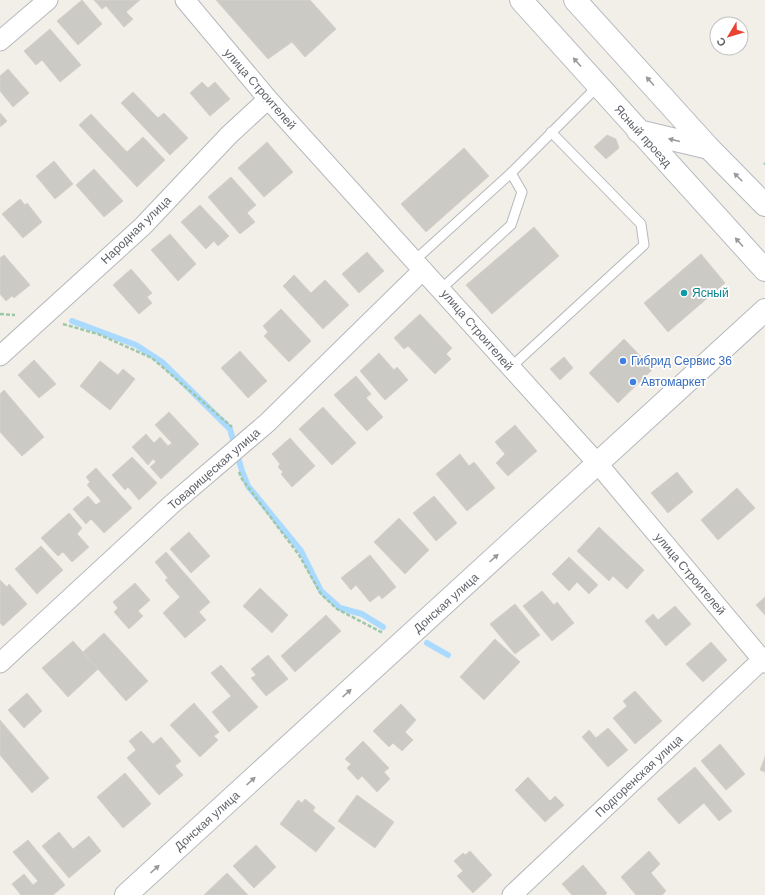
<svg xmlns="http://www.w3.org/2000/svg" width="765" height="895" viewBox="0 0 765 895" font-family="Helvetica,sans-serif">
  <rect width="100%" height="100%" fill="#f1efe8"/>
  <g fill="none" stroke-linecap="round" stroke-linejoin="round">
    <path stroke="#aadaff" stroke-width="6" d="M72,321l64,24 26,17 68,67 12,42 6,15 53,65 20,40 19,17 22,6 21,13
      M427,643l21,12"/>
  </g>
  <path fill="#cccac5" stroke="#d6d1c6" d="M82,0l20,24 -24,21 -21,-24z
    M94,0h46l-14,12 7,7 -9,8 -18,-21 -4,3z
    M216,0h94l26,29 -31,28 -13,-15 -24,17z
    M50,29l31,36 -21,17 -18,-22 -6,5 -12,-14z
    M8,69l21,24 -16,14 -13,-16v-15z
    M202,82l6,6 7,-6 15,17 -20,17 -20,-23z
    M133,92l25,26 6,-5 24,25 -18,17 -49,-52z
    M0,113l7,8 -7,6z
    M91,114l36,38 16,-15 22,23 -28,27 -58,-62z
    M607,135l9,4 3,9 -13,11 -12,-12z
    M267,142l26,30 -29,25 -26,-29z
    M464,148l25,28 -63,56 -25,-28z
    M54,161l19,23 -18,15 -19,-23z
    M94,169l29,32 -19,16 -28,-32z
    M231,177l25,28 -9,8 8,9 -15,12 -32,-37z
    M20,199l5,6 2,-2 15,19 -19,16 -21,-24z
    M200,205l29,31 -11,10 -4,-5 -8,8 -25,-27z
    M534,227l25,29 -67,58 -26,-29z
    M170,234l26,30 -18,17 -27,-31z
    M367,252l17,19 -25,22 -17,-19z
    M701,254l24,29 -57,49 -24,-29z
    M4,255l26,30 -16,13 -2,-2 -6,5 -6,-7v-36z
    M131,269l21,24 -5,4 5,6 -13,11 -26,-29z
    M294,275l17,18 14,-13 24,25 -26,24 -40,-43z
    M281,309l30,32 -22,21 -25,-26 4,-4 -5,-6z
    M420,314l32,34 -6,6 5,5 -16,15 -27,-28 -4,3 -10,-11z
    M624,339l29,30 -35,34 -29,-30z
    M240,351l27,30 -19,17 -27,-30z
    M379,353l15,17 3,-3 11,13 -23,20 -25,-29z
    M564,357l9,11 -13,12 -10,-11z
    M34,360l22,24 -17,14 -21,-23z
    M100,361l18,14 5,-6 12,10 -25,31 -30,-24z
    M356,376l15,18 -5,4 17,19 -16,14 -33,-36z
    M4,390l40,47 -22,19 -22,-24v-38z
    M323,407l33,36 -24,22 -33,-36z
    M169,412l30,32 -38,35 -11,-12 6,-5 -3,-3 -5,6 -16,-18 14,-13 8,9 6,-6 8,9 4,-3 -17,-18z
    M515,425l22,26 -29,25 -12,-13 9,-9 -10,-12z
    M290,438l25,28 -23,21 -11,-13 2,-2 -5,-5 2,-3 -8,-10z
    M460,454l9,12 5,-4 21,26 -28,23 -31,-37z
    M132,457l25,26 -18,17 -11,-13 -3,3 -13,-15z
    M96,468l36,40 -28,25 -13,-14 -5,5 -13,-15 15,-13 8,9 5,-4 -14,-16 3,-3 -4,-5z
    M677,472l16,20 -25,21 -17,-20z
    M737,488l18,20 -37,32 -17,-20z
    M434,496l23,27 -21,18 -23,-28z
    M69,513l13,15 -5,6 12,13 -17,15 -9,-10 -5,4 -17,-18z
    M399,518l30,32 -24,24 -31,-32z
    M599,527l45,43 -17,19 -14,-13 -4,5 -32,-30z
    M189,532l21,24 -19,17 -21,-24z
    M41,546l22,24 -26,24 -22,-25z
    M166,552l44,50 -11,10 7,8 -21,18 -22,-25 17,-16 -15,-17 3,-2 -13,-16z
    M370,555l26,32 -14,12 -3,-4 -9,7 -14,-17 -5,5 -10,-12z
    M569,557l29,28 -9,9 -12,-12 -8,9 -17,-17z
    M0,580l7,7 2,-3 18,20 -24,22 -3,-3z
    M135,583l15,17 -12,11 5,5 -14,13 -15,-17 4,-4 -5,-6z
    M260,588l28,27 -16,18 -29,-27z
    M542,591l12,14 3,-3 17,21 -22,18 -29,-35z
    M765,597v18l-9,-10z
    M515,604l25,31 -25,19 -25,-30z
    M675,606l16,18 -25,22 -21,-25 8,-7 5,6z
    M326,615l15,16 -46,41 -14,-16z
    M104,633l44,48 -22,20 -43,-49z
    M495,639l25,23 -36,38 -24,-23z
    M73,641l25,28 -30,28 -26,-29z
    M711,642l16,18 -24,22 -17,-18z
    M268,655l20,24 -22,17 -15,-18 5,-3 -5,-6z
    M221,665l37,42 -29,25 -17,-20 19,-16 -20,-23z
    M635,691l27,30 -27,23 -22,-26 14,-12 -4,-5z
    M27,693l15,18 -18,17 -16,-18z
    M194,703l25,29 -5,4 4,4 -18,17 -30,-32z
    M401,704l15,16 -11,12 8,8 -11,11 -9,-8 -4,4 -16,-16z
    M0,720l49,58 -17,15 -32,-38z
    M608,728l20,22 -20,17 -26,-30 7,-7 7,8z
    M141,731l12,13 8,-7 20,24 -6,5 8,9 -24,20 -32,-37 9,-8 -7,-9z
    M363,741l26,27 -5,4 6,7 -13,13 -15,-16 -4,4 -11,-12 4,-4 -6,-5z
    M720,744l25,30 -19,16 -25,-29z
    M765,757v15l-5,-2z
    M695,767l37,44 -13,10 -15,-18 -25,21 -22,-25z
    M125,773l26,31 -28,24 -26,-31z
    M528,777l22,24 5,-5 9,9 -19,17 -30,-32z
    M357,795l37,27 -19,26 -37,-27z
    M305,799l10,8 -2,4 22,17 -19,24 -36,-28 18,-24 4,3z
    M59,832l14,17 16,-13 12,15 -32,27 -27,-32z
    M28,840l37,45 -12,10h-32l-9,-11 12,-10 9,11 5,-4 -25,-29z
    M256,845l20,22 -22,21 -21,-22z
    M470,851l22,24 -19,18 -16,-17 6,-5 -9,-10 9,-8 2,2z
    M649,851l11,13 -9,9 15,18 -4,4h-26l-15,-18z
    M583,865l24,28 -2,2h-33l-10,-11z
    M227,873l21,22h-44z"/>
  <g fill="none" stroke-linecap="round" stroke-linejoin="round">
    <defs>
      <path id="lane" d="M414,261l97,-88 87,-87
        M441,289l70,-64 11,-33 -11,-19
        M510,368l134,-123 -3,-21 -90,-92"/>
      <path id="street" d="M185,0l83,99 330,365 167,199
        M0,41l48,-41
        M0,356l143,-130 86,-91 39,-36
        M0,663l172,-159 95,-81 156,-153
        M512,895l253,-238"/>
      <path id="secondary" d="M521,0l244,270
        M575,0l134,148 56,57
        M638,131l71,17
        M126,895l639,-585"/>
    </defs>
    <use href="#lane" stroke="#b5b8bc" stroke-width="11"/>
    <use href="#street" stroke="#b5b8bc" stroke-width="21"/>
    <use href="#secondary" stroke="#b6babf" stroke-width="24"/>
    <path stroke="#9cc7a9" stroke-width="2.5" stroke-dasharray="4 2" stroke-linecap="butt" d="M764,163l1,1
      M0,314l15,1
      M63,324l35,10 54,24 80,69
      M239,472l3,7 57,76 22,39 16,15 46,24"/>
    <use href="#lane" stroke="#fff" stroke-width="9"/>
    <use href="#street" stroke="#fff" stroke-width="19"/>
    <use href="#secondary" stroke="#fff" stroke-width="22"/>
  </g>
  <defs><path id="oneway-solid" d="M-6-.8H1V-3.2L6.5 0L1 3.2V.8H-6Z"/></defs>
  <g fill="#979a9d">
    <use href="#oneway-solid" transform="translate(577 62) rotate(-132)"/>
    <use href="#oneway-solid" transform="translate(650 81) rotate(-132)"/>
    <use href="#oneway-solid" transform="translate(674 140) rotate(-166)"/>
    <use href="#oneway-solid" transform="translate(738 177) rotate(-135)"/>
    <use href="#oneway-solid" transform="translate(739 242) rotate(-132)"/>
    <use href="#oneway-solid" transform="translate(494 558) rotate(-42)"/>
    <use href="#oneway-solid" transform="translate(347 693) rotate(-42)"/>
    <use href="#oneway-solid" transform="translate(251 781) rotate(-42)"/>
    <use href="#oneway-solid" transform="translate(155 869) rotate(-42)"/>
  </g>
  <circle fill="#0f9aa8" stroke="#fff" stroke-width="1.5" cx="684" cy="293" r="4"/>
  <g fill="#3f7fe0" stroke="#fff" stroke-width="1.5">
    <circle cx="623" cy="361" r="4"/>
    <circle cx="633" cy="382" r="4"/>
  </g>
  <g text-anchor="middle" stroke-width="3.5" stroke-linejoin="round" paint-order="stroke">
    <g font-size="12" fill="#5f6368" stroke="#fff">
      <text transform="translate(260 89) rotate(49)" y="4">улица Строителей</text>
      <text transform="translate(643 136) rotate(48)" y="4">Ясный проезд</text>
      <text transform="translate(136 230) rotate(-44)" y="4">Народная улица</text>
      <text transform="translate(477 330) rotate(49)" y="4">улица Строителей</text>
      <text transform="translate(214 469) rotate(-41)" y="4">Товарищеская улица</text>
      <text transform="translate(690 574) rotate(50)" y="4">улица Строителей</text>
      <text transform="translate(446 603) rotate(-42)" y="4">Донская улица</text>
      <text transform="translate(639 776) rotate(-43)" y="4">Подгоренская улица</text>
      <text transform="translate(207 821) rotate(-42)" y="4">Донская улица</text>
    </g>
    <g font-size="12" fill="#0d838f" stroke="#fff" text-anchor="start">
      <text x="692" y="297">Ясный</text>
    </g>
    <g font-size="12" fill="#366cbe" stroke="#fff" text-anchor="start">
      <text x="631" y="365">Гибрид Сервис 36</text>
      <text x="641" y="386">Автомаркет</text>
    </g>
  </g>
  <g transform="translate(729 36) rotate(232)"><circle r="19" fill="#ffffff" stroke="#bfc1c3"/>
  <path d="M0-3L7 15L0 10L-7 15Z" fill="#ea4335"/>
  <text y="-6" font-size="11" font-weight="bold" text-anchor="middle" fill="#5f6368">С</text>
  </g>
</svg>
